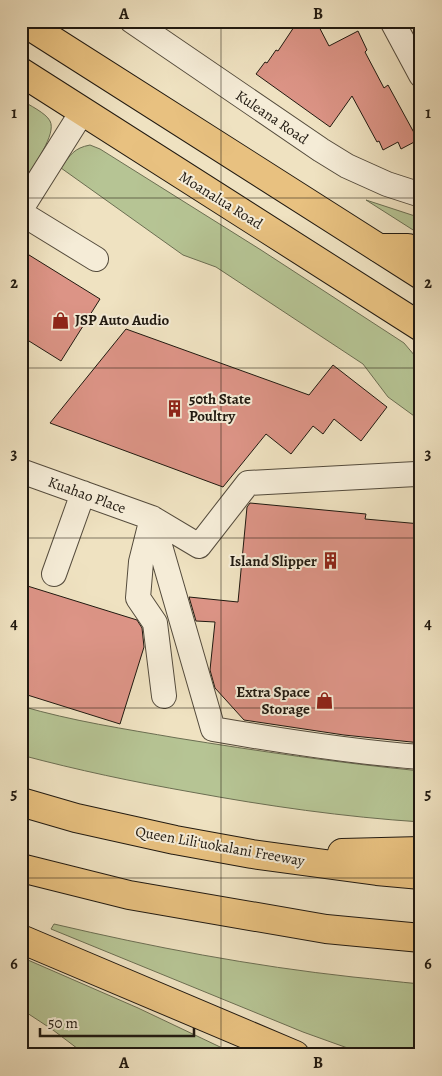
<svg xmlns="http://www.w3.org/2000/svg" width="442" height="1076" viewBox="0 0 442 1076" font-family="Alegreya,serif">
  <rect width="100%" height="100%" fill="#efe2c1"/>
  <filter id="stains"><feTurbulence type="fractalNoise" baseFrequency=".004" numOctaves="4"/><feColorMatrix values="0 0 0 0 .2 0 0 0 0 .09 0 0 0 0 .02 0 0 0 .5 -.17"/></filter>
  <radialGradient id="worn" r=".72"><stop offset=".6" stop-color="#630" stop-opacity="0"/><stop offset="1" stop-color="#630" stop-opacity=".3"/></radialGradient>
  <path fill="#b6c494" stroke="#6b6e52" d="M21,100c8,5 25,13 29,21 7,13 -17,45 -24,57l-5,-3z
    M90,145l10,4 161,101 143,93 11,13 6,4v61l-33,-24 -25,-33 -147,-97 -33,-12 -122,-87c9,-13 13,-20 29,-23z
    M366,200l55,18v17z
    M21,706c51,15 104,23 156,32 81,13 162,25 244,33v51c-77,-5 -154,-16 -230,-30 -57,-10 -114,-22 -170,-37z
    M54,924c98,23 198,42 299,53 22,2 45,5 68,7v71h-54l-64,-23 -252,-103z
    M21,957l117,51 99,47h-151l-33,-25 -32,-21z"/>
  <path fill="#dc9486" stroke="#201910" d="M298,21h18l13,25 29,-15 9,19 -2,2 19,36 4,-3 30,55 -17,9 -3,-7 -15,8 -4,-9 -2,1 -25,-46 -22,31 -74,-53 9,-12 2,1 9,-13 2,1z
    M21,250l79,49 -39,62 -40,-25z
    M126,329l183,66 24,-30 54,42 -26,34 -27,-22 -11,15 -10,-8 -22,28 -25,-20 -43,53 -173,-64z
    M250,503l116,11 -1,5 56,5v219l-77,-8 -100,-15 -29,-32 -5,-18 5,-48 -19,-1 -7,-24 49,5 9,-95z
    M21,584l116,36 5,8 2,19 -24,77 -99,-31z"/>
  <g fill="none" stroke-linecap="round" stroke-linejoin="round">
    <defs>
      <path id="minor" d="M132,21l189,129 26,16 40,18 34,11
        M392,21l29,54
        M21,209l61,-97
        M21,213l75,46
        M21,471l131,47 47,28 49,-63 168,-9 5,2
        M152,518l61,211c69,12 138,23 208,28
        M152,518l-11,44 -3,36 17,25 9,73
        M54,574l29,-81"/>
      <path id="major" d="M22,21l399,254
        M21,72l400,255"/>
      <path id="highway" d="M379,248h29l13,8
        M21,802l55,16 99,22 77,14 125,17 44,4
        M342,853l79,-2
        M21,868l108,27 197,34 95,9
        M21,939l274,116"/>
    </defs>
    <use href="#minor" stroke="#544b3c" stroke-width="26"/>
    <use href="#major" stroke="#201910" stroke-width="30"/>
    <use href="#highway" stroke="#201910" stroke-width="30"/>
    <use href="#minor" stroke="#f5ecd7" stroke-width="24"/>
    <use href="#major" stroke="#e8c180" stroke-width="28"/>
    <use href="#highway" stroke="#e8c180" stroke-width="28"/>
  </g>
  <path fill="none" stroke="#201910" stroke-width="1" stroke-opacity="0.55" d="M221,21v1034M21,198h400M21,368h400M21,538h400M21,708h400M21,878h400"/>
  <defs>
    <symbol id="shop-bare" viewBox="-9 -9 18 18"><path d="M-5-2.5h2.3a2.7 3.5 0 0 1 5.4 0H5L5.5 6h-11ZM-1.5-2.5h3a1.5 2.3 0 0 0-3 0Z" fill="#8f2418" stroke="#f5ecd7" stroke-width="2.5" paint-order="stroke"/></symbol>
    <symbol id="building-bare" viewBox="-9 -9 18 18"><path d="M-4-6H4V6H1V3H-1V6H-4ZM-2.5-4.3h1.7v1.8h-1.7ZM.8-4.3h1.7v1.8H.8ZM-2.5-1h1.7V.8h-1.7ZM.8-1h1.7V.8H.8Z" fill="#8f2418" stroke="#f5ecd7" stroke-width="2.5" paint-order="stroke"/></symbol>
  </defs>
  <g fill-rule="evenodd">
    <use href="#shop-bare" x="48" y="308" width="25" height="25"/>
    <use href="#building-bare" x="162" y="396" width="25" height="25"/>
    <use href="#building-bare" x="318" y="548" width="25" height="25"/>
    <use href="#shop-bare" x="312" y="688" width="25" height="25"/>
  </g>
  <g text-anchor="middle" stroke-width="4" stroke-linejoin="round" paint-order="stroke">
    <g font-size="15" fill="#201910" stroke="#f5ecd7">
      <text transform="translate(272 117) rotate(34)" y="5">Kuleana Road</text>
      <text transform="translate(221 200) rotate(32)" y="5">Moanalua Road</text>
      <text transform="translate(87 495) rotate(20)" y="5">Kuahao Place</text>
      <text transform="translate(220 846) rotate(10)" y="5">Queen Liliʻuokalani Freeway</text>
    </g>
    <g font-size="15" font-weight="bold" fill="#201910" stroke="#f5ecd7" text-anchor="start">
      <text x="75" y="325">JSP Auto Audio</text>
      <text x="189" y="404">50th State<tspan x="189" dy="17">Poultry</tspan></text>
      <text x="317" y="566" text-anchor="end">Island Slipper</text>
      <text x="310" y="697" text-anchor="end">Extra Space<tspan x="310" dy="17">Storage</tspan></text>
    </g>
  </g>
  <rect width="442" height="1076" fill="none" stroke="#efe2c1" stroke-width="55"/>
  <path d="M40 1028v8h154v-8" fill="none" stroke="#201910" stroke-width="2.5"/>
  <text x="48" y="1028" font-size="15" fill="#201910" stroke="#f5ecd7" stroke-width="4" paint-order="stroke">50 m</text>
  <rect x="28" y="28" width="386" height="1020" fill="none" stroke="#201910" stroke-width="2"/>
  <g font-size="16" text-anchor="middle" font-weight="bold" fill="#201910">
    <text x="124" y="19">A</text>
    <text x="318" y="19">B</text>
    <text x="14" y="118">1</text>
    <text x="428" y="118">1</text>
    <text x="14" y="288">2</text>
    <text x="428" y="288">2</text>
    <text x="14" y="459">3</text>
    <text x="428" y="459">3</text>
    <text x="14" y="629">4</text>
    <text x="428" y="629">4</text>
    <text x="14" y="799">5</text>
    <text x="428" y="799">5</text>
    <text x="14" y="969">6</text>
    <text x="428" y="969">6</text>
    <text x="124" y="1068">A</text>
    <text x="318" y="1068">B</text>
  </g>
  <rect width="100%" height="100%" filter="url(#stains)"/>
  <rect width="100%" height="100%" fill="url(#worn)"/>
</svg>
